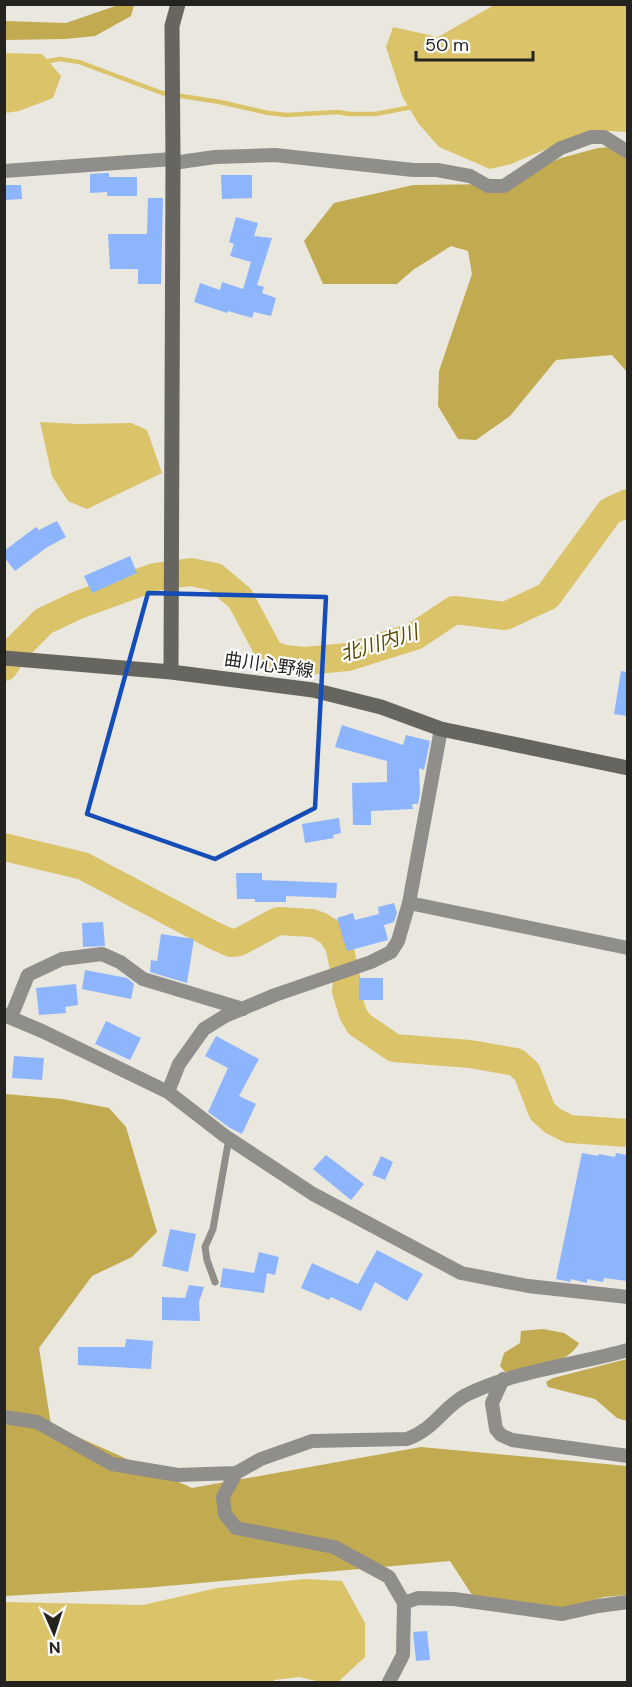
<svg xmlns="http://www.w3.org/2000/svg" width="632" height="1687" viewBox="0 0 632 1687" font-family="'DM Sans','Noto Sans JP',sans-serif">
  <rect width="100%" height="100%" fill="#e9e7de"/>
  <path fill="#c1aa50" d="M121,4l13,1 -3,11 -36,20 -30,3 -60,1v-19l61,2z
    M627,146v226l-15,-17 -56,5 -46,56 -34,24 -18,-1 -20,-33 1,-35 33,-97 -4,-23 -17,-5 -38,24 -16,14h-74l-19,-43 30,-38 79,-18 86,-1 62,-26 37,-10z
    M5,1094l57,5 47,9 17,19 31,105 -25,25 -40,19 -53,72 12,77 141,63 229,-41 206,19v129l-23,2 -46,13 -84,-12 -24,-37 -306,27 -139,8z
    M543,1329l21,4 15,10c-10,21 -53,29 -74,29l-5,-6 4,-13 16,-10 1,-12z
    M627,1359v62l-10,-3 -22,-19 -47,-12 -2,-5 7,-4z"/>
  <path fill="#dbc36a" d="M494,5h133v127l-36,-2 -80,34 -21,5 -51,-22 -21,-24 -16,-27 -16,-49 7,-20 45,10z
    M5,53l37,1 19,22 -8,22 -34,13 -14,2z
    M40,422l38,2 53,-1 16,7 15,43 -75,36 -19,-8 -16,-25z
    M305,1579l37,2 23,42v34l-27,25h-18l-21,-5 -25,3 -1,2h-268v-80l138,3 74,-17z"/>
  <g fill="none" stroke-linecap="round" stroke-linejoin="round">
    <path stroke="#dbc36a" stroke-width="4.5" d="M43,62l17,-3 19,3 83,31 58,9 48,11 19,2 50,-3 13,2h25l37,-7"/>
    <path stroke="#dbc36a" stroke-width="28" d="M4,667l12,-18 28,-28 34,-16 77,-28 36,-5 24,5 25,21 30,56 15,5 19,2 44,-4 67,-21 39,-26 51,6 43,-20 62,-85 18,-8
      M4,847l79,19 130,69 18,8 8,-1 39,-21 34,2 8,3 11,7 8,12 8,38 -1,8 7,23 6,10 35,24 76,6 46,8 11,10 15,39 11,10 16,8 59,4"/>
  </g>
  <path fill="#8db5fe" d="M106,173h3v4h28v19h-30v-4l-17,1v-19z
    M221,175h31v23l-30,1z
    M5,185h16l1,14 -17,1z
    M148,198h15l-2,86h-23v-15h-28l-2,-35h39z
    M236,217l22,6 -4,13 18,2 -15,47 7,2 -2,6 14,5 -5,18 -17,-4 -2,6 -24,-7 -1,2 -33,-11 6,-19 20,7 2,-8 21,7 8,-27 -21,-6 4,-12 -5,-2z
    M57,521l9,16 -20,11 -31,23 -11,-14v-6l32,-24 3,3z
    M130,556l7,17 -45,20 -8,-17z
    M621,671l6,1v44l-13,-2z
    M342,725l61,20 3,-10 24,6 -6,29 -5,-2 1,25 -2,11h-6l1,5 -42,2v14h-18l-1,-42 35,-1v-21l-52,-14z
    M339,818l2,15 -8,2 1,3 -29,5 -3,-19z
    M236,873h26v7l75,3 -1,15 -50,-2v6h-31v-3h-18z
    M394,903l3,10 -3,9 -10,3 4,15 -41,11 -10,-33 16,-5 2,7 24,-6 -1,-7z
    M103,922l2,24 -22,1 -1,-24z
    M161,934l33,5 -7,44 -37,-11 1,-12 6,1z
    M85,970l42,8 7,6 -3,15 -49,-10z
    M359,978h24v22h-24z
    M76,984l2,21 -13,2 1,6 -27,2 -3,-27z
    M106,1021l35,17 -11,22 -35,-16z
    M216,1036l43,23 -20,37 17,8 -14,30 -12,-6 -22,-16 20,-44 -23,-12z
    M14,1056l30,2 -2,22 -30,-2z
    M582,1153l16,3 1,-2 16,3 1,-4 11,2v126l-23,-3 -1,4 -16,-3v4l-16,-4 -1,3 -14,-3z
    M326,1155l38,29 -13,16 -38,-31z
    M381,1156l12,6 -8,18 -13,-5z
    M170,1229l26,5 -8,38 -26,-6z
    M377,1250l46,24 -16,27 -32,-19 -14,29 -30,-14 -2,3 -28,-12 11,-25 46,21z
    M259,1252l20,5 -4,18 -8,-2 -3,20 -44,-6 3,-19 31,5z
    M189,1285l15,2 -5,15 1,19 -38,-1v-23l23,1z
    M126,1339l27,2 -2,28 -73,-4v-18h47z
    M427,1631l3,29 -14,1 -3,-29z"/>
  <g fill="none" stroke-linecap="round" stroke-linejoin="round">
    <path stroke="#8f8e8b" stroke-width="7" d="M215,1282l-8,-22 -2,-13 8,-18 16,-91"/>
    <path stroke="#8f8e8b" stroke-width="14" d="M173,163l42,-6 60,-2 138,15h24l33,6 18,10h16l57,-38 30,-11h13l24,15
      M4,171l169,-12
      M409,903l219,45
      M4,1015l38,16 126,61 57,44 88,58 148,79 67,13 100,11
      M11,1017l17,-42 34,-16 40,-5 18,8 23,17 100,30
      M168,1092l11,-28 25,-35 21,-13 50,-21 96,-33 20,-10 7,-11 11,-38 32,-174
      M503,1379l-11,24 4,26 5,6 11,5 116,16
      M4,1417l33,5 75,42 66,11 58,-2
      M404,1603l14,-5 36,1 108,15 36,-8 30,-4
      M389,1682l14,-27 1,-52 -15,-26 -55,-30 -98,-19 -11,-14 -2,-17 13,-24 25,-14 51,-18 95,-2c28,-10 36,-32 59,-44 51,-25 108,-30 162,-45"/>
    <path stroke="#66655f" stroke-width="15" d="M4,658l167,14 142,18 68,17 60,22 187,39
      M171,672l2,-509 -1,-137 6,-22"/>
  </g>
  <path fill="none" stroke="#144cb8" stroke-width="4.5" stroke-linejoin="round" d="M148,593l178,4 -11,211 -100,51 -128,-45z"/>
  <g text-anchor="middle" stroke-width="4.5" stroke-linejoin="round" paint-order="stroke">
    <g font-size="18" fill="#242320" stroke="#fff">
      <text transform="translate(269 665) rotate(8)" y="6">曲川心野線</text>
    </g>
    <g font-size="20" font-style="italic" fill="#5c4b00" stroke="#fff">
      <text transform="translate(379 643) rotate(-17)" y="7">北川内川</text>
    </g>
  </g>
  <rect width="632" height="1687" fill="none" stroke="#242320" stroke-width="12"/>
  <g transform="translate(54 1633) rotate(177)" stroke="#ffffff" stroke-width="4.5" paint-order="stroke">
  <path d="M0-4.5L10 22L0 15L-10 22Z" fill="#242320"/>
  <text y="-9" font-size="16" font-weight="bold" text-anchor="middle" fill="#242320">N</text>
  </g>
  <path d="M416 51v9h117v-9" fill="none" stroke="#242320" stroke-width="3"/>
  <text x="425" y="51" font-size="18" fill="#242320" stroke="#ffffff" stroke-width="4.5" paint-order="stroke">50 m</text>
</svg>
